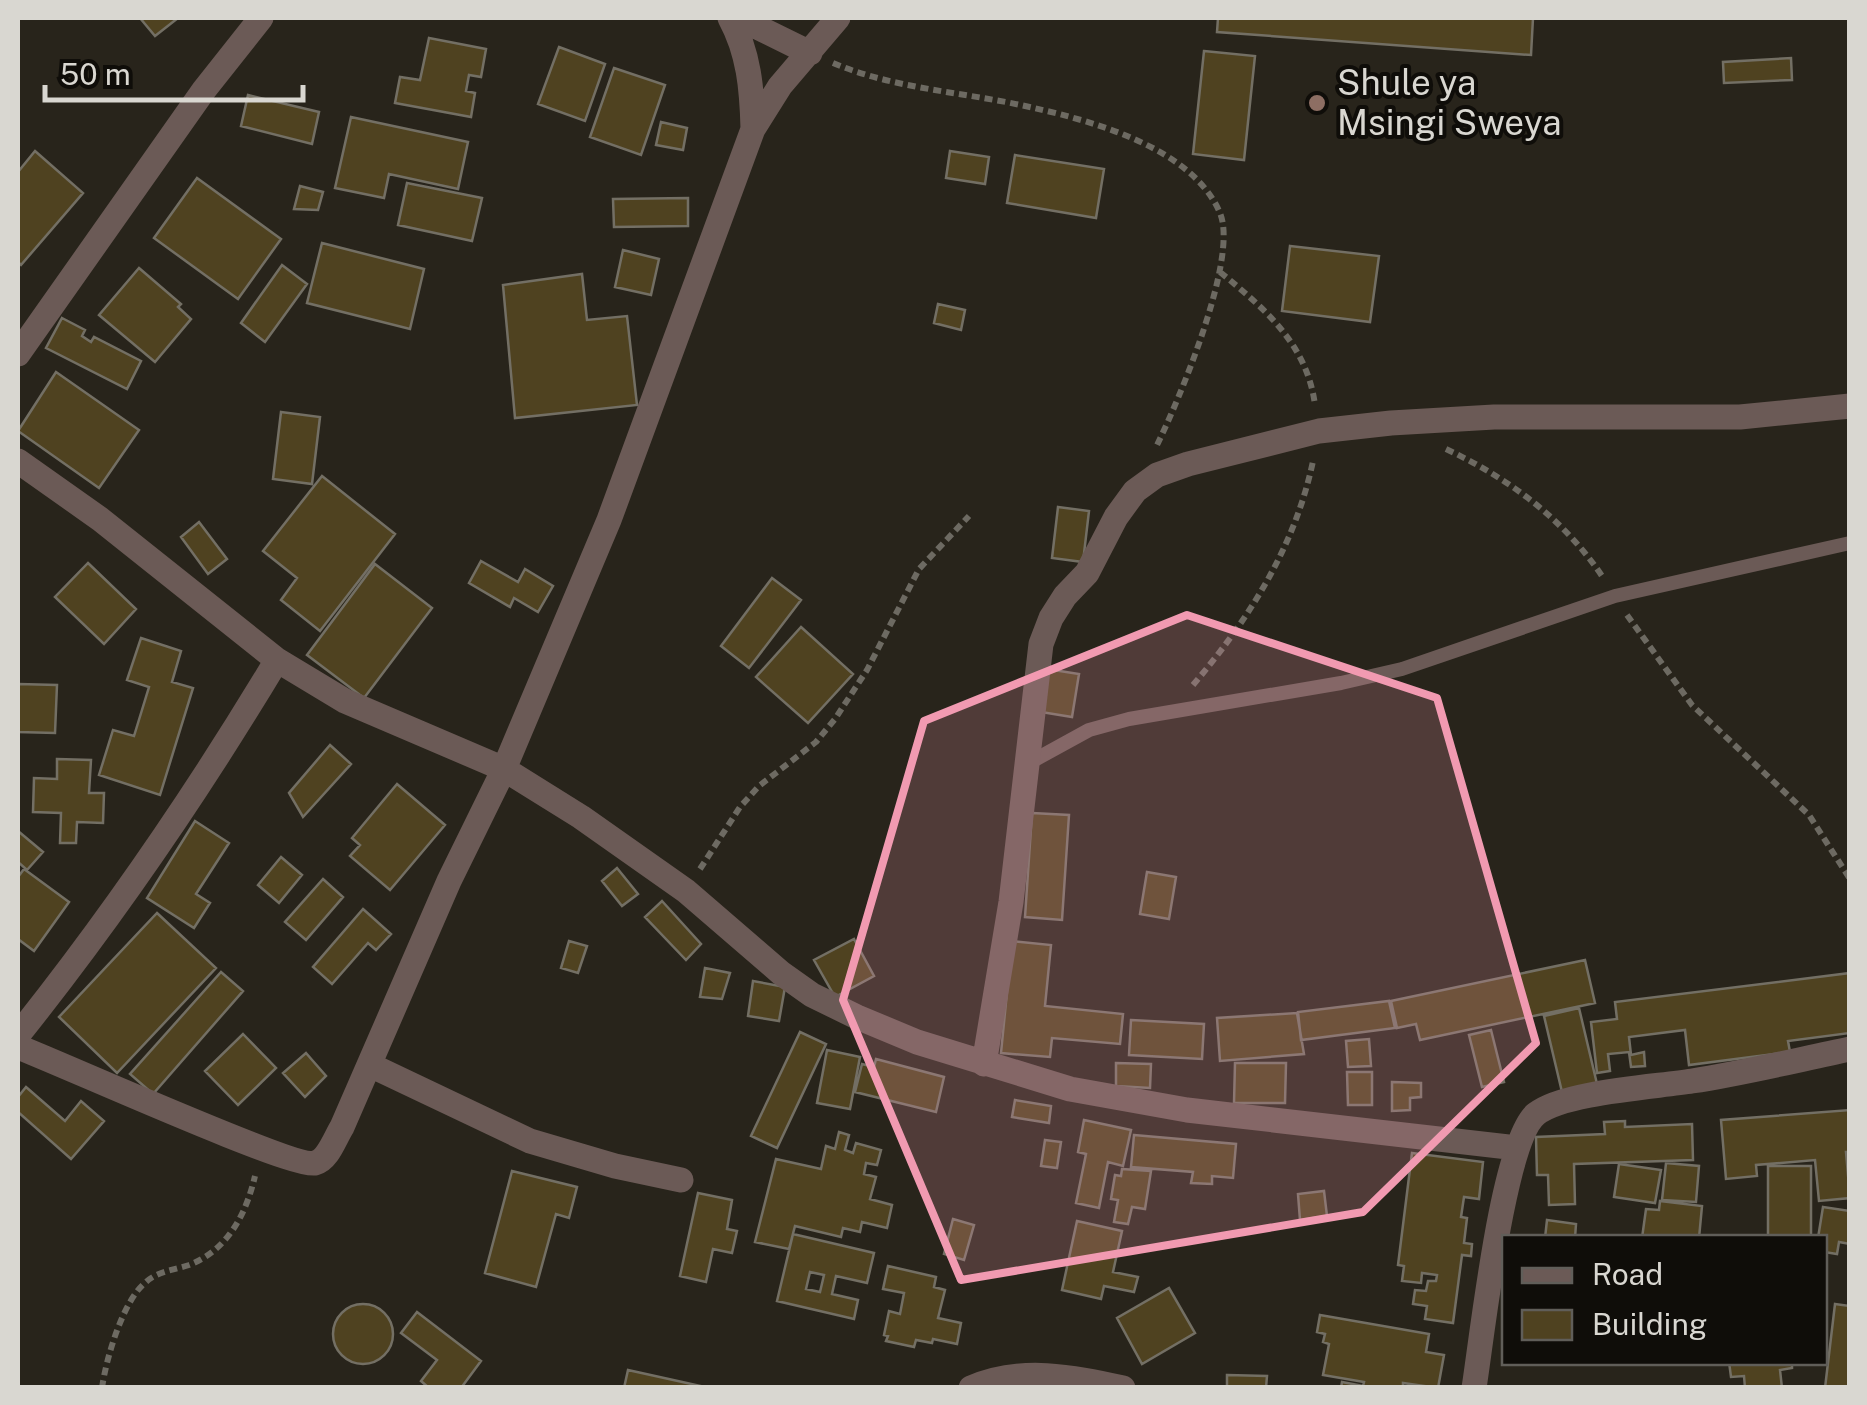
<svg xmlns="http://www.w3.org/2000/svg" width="1867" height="1405" viewBox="0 0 1867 1405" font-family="'Public Sans',sans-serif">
  <rect width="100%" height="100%" fill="#28241b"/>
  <path fill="#4f4220" stroke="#736f64" stroke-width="2.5" fill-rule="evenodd" d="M140,18h38l-23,18z
    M1218,18h315l-2,37 -314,-23z
    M429,38l57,11 -5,28 -12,-2 -3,16 9,2 -4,24 -76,-14 5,-26 20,3z
    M559,47l46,17 -20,57 -47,-17z
    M1204,51l51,5 -11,104 -51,-6z
    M1791,58l1,22 -68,3 -1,-21z
    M614,68l51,17 -24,70 -51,-18z
    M248,95l71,17 -7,32 -71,-18z
    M351,117l117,25 -10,47 -69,-15 -5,24 -49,-10z
    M661,122l26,6 -4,22 -27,-5z
    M35,151l48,42 -62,72 -3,-3v-90z
    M950,151l39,6 -4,27 -39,-6z
    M1015,155l89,14 -8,49 -89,-15z
    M197,178l84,61 -43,60 -84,-61z
    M407,183l75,15 -10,43 -74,-16z
    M300,186l23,6 -5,18 -24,-1z
    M688,198v28l-74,1 -1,-28z
    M322,243l102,26 -14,60 -103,-26z
    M1290,246l89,10 -9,66 -88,-11z
    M623,250l36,9 -8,36 -36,-8z
    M282,265l25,19 -42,58 -24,-19z
    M139,268l42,36 -3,3 13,12 -36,43 -56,-47z
    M582,274l5,46 40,-4 10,89 -122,13 -12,-133z
    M938,304l27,6 -4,20 -27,-7z
    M62,318l23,12 -3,6 9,6 3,-5 47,24 -14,28 -81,-41z
    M56,372l83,58 -40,58 -81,-57z
    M281,412l39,5 -8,67 -39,-5z
    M322,476l73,58 -75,97 -39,-31 16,-22 -34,-27z
    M1058,507l31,4 -6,51 -31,-4z
    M199,522l28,37 -19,15 -27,-37z
    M481,561l37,21 7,-13 28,17 -15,26 -24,-14 -4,9 -41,-24z
    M88,563l48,46 -32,35 -49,-47z
    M375,564l57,44 -68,90 -57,-43z
    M772,578l29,22 -52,68 -28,-22z
    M801,627l52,47 -45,49 -52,-46z
    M141,638l40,13 -9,31 21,6 -33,107 -61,-20 14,-45 21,6 15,-49 -22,-7z
    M1047,669l32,5 -7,43 -31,-5z
    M18,684l39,1 -2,48 -37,-1z
    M330,745l21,19 -48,53 -14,-24z
    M57,759l34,1 -2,33h15l-1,30 -26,-1 -1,21h-16l1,-30 -28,-1 1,-34 23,1z
    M397,784l48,41 -55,65 -40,-34 10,-11 -8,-7z
    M1032,813l37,2 -7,105 -37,-3z
    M195,821l34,22 -33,51 14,9 -16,25 -47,-30z
    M18,831l25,21 -16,18 -9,-8z
    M281,857l21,18 -23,28 -21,-18z
    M617,868l21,26 -16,12 -20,-25z
    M24,869l45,33 -35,49 -16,-12v-62z
    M1147,872l29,5 -7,42 -29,-5z
    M323,879l20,18 -37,43 -21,-18z
    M662,901l39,43 -15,16 -41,-43z
    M363,909l28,25 -15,16 -8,-7 -36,41 -19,-17z
    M157,913l59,55 -99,105 -58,-56z
    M854,939l20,37 -39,21 -21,-37z
    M569,941l18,5 -9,27 -17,-5z
    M1012,941l39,4 -6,61 78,8 -3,30 -68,-6 -2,19 -49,-4z
    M1585,960l10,43 -175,37 -4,-16 -19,4 -6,-27z
    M705,968l25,5 -8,26 -22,-2z
    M221,972l22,19 -90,103 -23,-20z
    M1850,973v60l-62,8 2,11 -101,13 -4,-35 -56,7 2,18 13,-3 1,14 -14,1 -2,-15 -21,2 2,17 -13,2 -6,-51 26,-3 -2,-17z
    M753,981l32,6 -6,34 -31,-5z
    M1389,1001l6,27 -94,12 -3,-28z
    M1579,1008l18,76 -35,8 -18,-76z
    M1297,1013l7,41 -84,7 -3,-43z
    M1131,1020l73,4 -2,35 -73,-4z
    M1491,1030l13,52 -22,5 -13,-52z
    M800,1032l26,12 -49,104 -26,-12z
    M243,1034l33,34 -38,37 -33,-34z
    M1369,1039l2,27 -23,1 -2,-26z
    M827,1050l33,7 -10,52 -33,-6z
    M306,1053l20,23 -21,21 -22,-24z
    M876,1059l68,18 -8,35 -81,-20 7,-28 12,3z
    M1116,1063l35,1 -1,24 -34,-2z
    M1235,1063h51l-1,40h-51z
    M1347,1072h25v33h-24z
    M1392,1082l29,1v14l-11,1v12l-18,1z
    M26,1087l39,34 16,-20 23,20 -33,38 -53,-47v-15z
    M1015,1100l36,6 -2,17 -37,-6z
    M1850,1110v42h-4l4,46 -31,3 -4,-41 -59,5 1,11 -31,3 -5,-59z
    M1084,1120l47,10 -8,36 -15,-4 -9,46 -23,-5 10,-49 -8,-2z
    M1625,1121v6l67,-3 1,36 -119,4 1,40 -26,1 -1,-30h-11l-1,-38 69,-3 -1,-12z
    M839,1132l10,3 -4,15 8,3 3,-10 25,7 -4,15 -11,-2 -2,11 12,3 -6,22 22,6 -5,23 -25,-6 -2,10 -17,-4 -2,9 -46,-11 -6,23 -34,-7 21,-83 45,10 5,-23 9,3z
    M1134,1135l102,9 -3,34 -21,-2v8l-21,-1 2,-11 -62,-5z
    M1045,1140l16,2 -4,26 -16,-2z
    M1412,1153l71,9 -4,37 -15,-2 -3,20 6,1 -3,25 8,1 -1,12 -9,-1 -9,68 -28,-4 2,-13 -14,-2 2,-14 11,1 2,-10h8l1,-6 -15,-2 -1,10 -19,-2 2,-15 -6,-1z
    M1666,1163l33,3 -3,36 -34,-2z
    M1619,1164l42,6 -6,33 -41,-6z
    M1768,1166h43v72h-55l12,-1z
    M1122,1169l29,2 -6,38 -13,-2 -4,17 -14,-2 4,-22 -7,-1 4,-24 6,1z
    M512,1171l65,16 -8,31 -13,-4 -20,73 -51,-14z
    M1324,1191l3,25 -27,4 -2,-26z
    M698,1193l34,7 -5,29 10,2 -5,22 -19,-4 -7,33 -26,-6z
    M1660,1201l42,5 -3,32h-57l4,-29 13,1z
    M1823,1207l27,4v33l-11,-2 -2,12 -13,-2v-14h-6z
    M953,1219l21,6 -10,35 -20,-6z
    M1547,1220l29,4 -1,14h-30z
    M1077,1221l45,10 -9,41 25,5 -4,15 -30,-6 -3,13 -39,-9z
    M793,1234l81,19 -7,30 -31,-7 -4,18 26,6 -4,19 -77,-18zM810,1272l14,3 -4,17 -14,-3z
    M888,1266l48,11 -2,10 11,3 -7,28 23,5 -4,21 -24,-5 -1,4 -16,-3 -2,7 -28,-6 2,-5 -4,-1 5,-24 11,3 4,-21 -21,-4z
    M1169,1288l26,45 -53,31 -25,-46z
    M333 1334a30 30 0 1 1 60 0a30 30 0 1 1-60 0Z
    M1835,1304l15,2v82h-25z
    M417,1312l64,49 -20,27h-32l-8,-7 16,-21 -36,-27z
    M1320,1315l109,19 -3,18 18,3 -6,33 -35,-5v5h-62l1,-6 21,4 1,-4 -41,-7 6,-31 -6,-2 2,-8 -8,-2z
    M1729,1362h63v6l-12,2 2,18h-37l-1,-12 -13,1z
    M628,1370l77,17v1h-81z
    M1227,1375l40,1 -1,12h-39z"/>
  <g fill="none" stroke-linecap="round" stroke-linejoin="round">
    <path stroke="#6d6a62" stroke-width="6" stroke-dasharray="8 5" stroke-linecap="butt" d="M833,63c64,27 134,29 201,45 62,14 159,41 186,105 19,45 -41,187 -63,232
      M1220,272c45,37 87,72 95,133
      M1446,449c64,30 119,71 158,130
      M1627,615l65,90 117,110 41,64
      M1193,685c56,-66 102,-138 120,-224
      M700,869l40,-62 19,-21 57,-44 19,-23 32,-49 52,-101 50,-53
      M102,1388c4,-29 21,-88 44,-106 12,-11 28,-12 43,-17 39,-15 57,-51 66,-89"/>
    <path stroke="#6b5a56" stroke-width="14" d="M1029,763l60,-33 40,-11 212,-36 61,-14 213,-73 235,-53"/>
    <path stroke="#6b5a56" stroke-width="25" d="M730,18c19,35 22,71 23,111
      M739,18l71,35
      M18,354l186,-264 57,-72
      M18,461l82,58 177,141 68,41 159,68 77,48 105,74 95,82 31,22 45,22 60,25 153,47 117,21 330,38
      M18,1035c95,-119 181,-245 259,-375
      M18,1047c40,15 276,122 297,116 13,-3 20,-25 27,-36l107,-246 55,-112 105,-249 144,-391 27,-43 58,-68
      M984,1064l27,-162 30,-258 10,-26 14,-22 22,-23 29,-56 19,-26 22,-16 31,-11 131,-33 72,-8 103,-6h246l110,-11
      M370,1065l160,76 85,25 66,14
      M971,1388c50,-22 101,-11 152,0
      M1474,1388c8,-50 29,-247 62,-274 27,-22 119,-27 156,-33 53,-8 105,-21 158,-32"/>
  </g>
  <path fill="#f19ab1" fill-opacity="0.2" stroke="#f19ab1" stroke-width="8" stroke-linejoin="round" d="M1187,615l250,83 99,345 -173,169 -402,68 -118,-280 81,-279z"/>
  <circle fill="#8d6e63" stroke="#0f0d09" stroke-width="4" cx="1317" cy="103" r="10"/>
  <g text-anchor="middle" stroke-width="8" stroke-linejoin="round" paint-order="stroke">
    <g font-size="35" fill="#d9d7d1" stroke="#0f0d09" text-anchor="start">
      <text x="1337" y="95">Shule ya<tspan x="1337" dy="40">Msingi Sweya</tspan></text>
    </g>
  </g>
  <rect width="1867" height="1405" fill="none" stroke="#d9d7d1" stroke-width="40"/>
  <rect x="1502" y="1235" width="325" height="130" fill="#0f0d09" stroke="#605e59" stroke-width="2.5"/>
  <rect x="1522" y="1268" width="50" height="15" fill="#6b5a56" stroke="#605e59" stroke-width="2.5"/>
  <text x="1592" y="1285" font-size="30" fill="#d9d7d1">Road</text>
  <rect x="1522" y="1310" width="50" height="30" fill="#4f4220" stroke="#605e59" stroke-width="2.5"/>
  <text x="1592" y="1335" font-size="30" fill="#d9d7d1">Building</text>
  <path d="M45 85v15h258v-15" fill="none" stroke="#d9d7d1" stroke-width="5"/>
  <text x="60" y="85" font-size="30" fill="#d9d7d1" stroke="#0f0d09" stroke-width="8" paint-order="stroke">50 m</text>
</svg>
